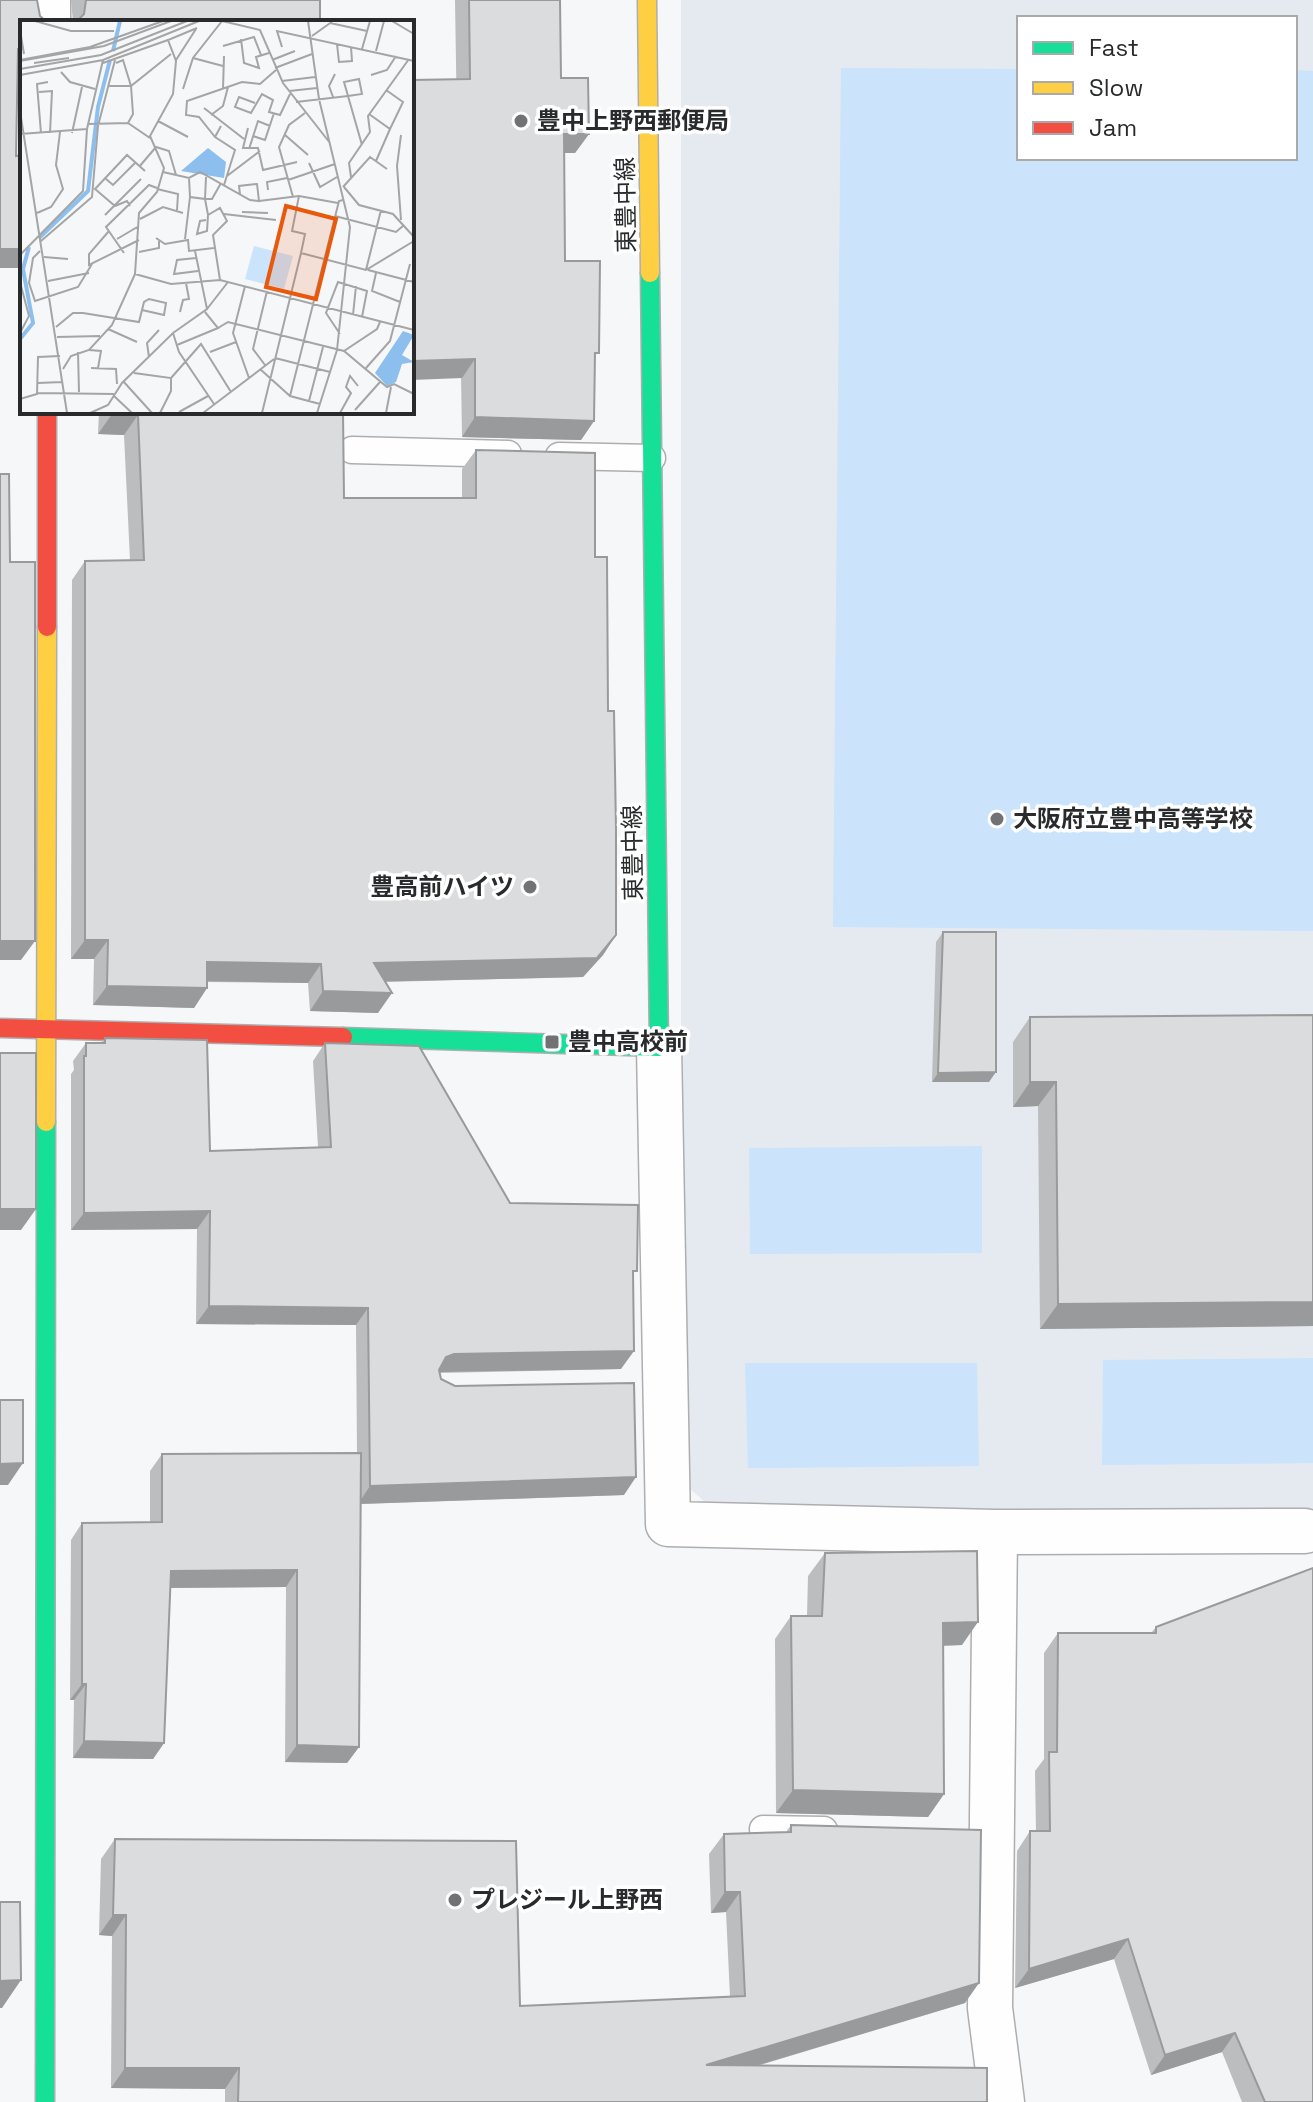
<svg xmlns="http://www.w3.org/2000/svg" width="1313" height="2102" viewBox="0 0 1313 2102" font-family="'Space Grotesk','Noto Sans JP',sans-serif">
  <rect width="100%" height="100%" fill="#f5f7f9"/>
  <path fill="#e4eaef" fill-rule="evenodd" d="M681,0h632v1512l-601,-4 -31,-27zM1019,18h276v140h-276z"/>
  <path fill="#cbe3fb" d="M841,68l178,1v89h276v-88l18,1v860l-480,-4z
    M982,1146v107l-232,1 -1,-106z
    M1313,1358v105l-211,2 1,-105z
    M745,1363h232l2,103 -231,2z"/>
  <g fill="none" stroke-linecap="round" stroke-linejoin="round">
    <defs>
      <path id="lane" d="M352,450l156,4
        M559,456l93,2
        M763,1829l61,1"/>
      <path id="street" d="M48,22v-22
        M659,1047l9,477 327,8 -5,476 12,94
        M995,1532l310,-1"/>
      <path id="fast" d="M343,1037l316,10 -9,-774
        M45,2102l1,-980"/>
      <path id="slow" d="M647,0l3,273
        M46,1122l1,-495"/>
      <path id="jam" d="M47,627v-215
        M0,1028l343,9"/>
    </defs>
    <use href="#lane" stroke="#aeaeb0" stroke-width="29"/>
    <use href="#street" stroke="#aeaeb0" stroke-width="47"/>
    <use href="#fast" stroke="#aeaeb0" stroke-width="21"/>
    <use href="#slow" stroke="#aeaeb0" stroke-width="21"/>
    <use href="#jam" stroke="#aeaeb0" stroke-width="21"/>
    <use href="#lane" stroke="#fefefe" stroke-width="26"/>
    <use href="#street" stroke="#fefefe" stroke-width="44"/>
    <use href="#fast" stroke="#16e098" stroke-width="18"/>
    <use href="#slow" stroke="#ffcf43" stroke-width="18"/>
    <use href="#jam" stroke="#f24e42" stroke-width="18"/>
  </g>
  <path fill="#bcbdbf" d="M71,0h249v22h-247z
    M455,0h105l1,78 28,56 -14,19h-11l1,108 30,97 -1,63 -13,19 -119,-3z
    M99,412h244l1,86h118v-29l14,-19 119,107 13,154 8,224 -13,20 -20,22 -198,5 -7,31 -68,-2 -2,-28 -101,-1v6l-13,20 -101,-3 1,-46h-23l1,-379 13,-19 45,-1 -6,-125 -26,-1z
    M943,932l46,150h-57l4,-140z
    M1313,1015v311l-273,3 -2,-223 -25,1v-65l17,-25z
    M105,1038l105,113 108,-4 -5,-86 12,-18 185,160 123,74 -12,92 -182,4 2,6 183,116 -263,9 -2,243 -12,16 -62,-1 1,-175 -116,1 -6,155 -11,16 -80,-1 1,-58h-4l1,-160 11,-17h68v-52l12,-17 195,-1 -1,-128 -160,-1 1,-95 -126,1v-156l3,-4 -1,-9 13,-18h15z
    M825,1553l137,92 -19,1 1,148 -16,23 -152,-4 -1,-174 16,-23h16l1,-40z
    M1156,1627l157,475h-71l-20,-50 -71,23 -37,-116 -99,29 2,-137 13,-20h6l-1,-60 9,-12v-106l14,-20h93z
    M791,1825l174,178 -208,63 230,36h-762v-13l-114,-1 1,-152 -13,-1 2,-76 14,-20 405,167 210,-9 -4,-85 -15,1 -2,-59 15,-20 62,-2z"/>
  <path fill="#999a9b" d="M21,42h1v19h-10z
    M564,134h25l-14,19h-25z
    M0,249h22v19h-22z
    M475,359l-13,19 -50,2v-19z
    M112,414l26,1 -14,20 -26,-1z
    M475,417l119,4 -13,19 -119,-3z
    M616,935l-13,20 -20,22 -223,5 14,-19z
    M85,940h23l-14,19h-23z
    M0,941h35l-14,19h-21z
    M207,962l114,2 -13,19 -115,-2z
    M107,986l100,2 -13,20 -101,-3z
    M323,991l69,2 -14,20 -68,-2z
    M996,1072l-7,10h-57l6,-9z
    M1030,1082h26l-18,24 -25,1z
    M0,1209h36l-15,21h-21z
    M210,1211l-13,18 -126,1 13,-17z
    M1313,1302v24l-273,3 18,-25z
    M209,1306l159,2 -12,17 -160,-1z
    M634,1351l-13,18 -179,3 -9,3 13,-18 8,-3z
    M23,1463l-15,22h-8v-21z
    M636,1477l-12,18 -266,9 12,-18z
    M297,1570l-11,17 -127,1 12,-17z
    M978,1622l-16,23 -35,1 16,-23z
    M82,1684h4l-12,16h-4z
    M84,1741l80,2 -11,16 -80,-1z
    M297,1745l62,2 -12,16 -62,-1z
    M793,1790l151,4 -16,23 -152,-4z
    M725,1892h15l-14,20 -15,1z
    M113,1915h13l-14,21 -13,-1z
    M1128,1939l-14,20 -99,29 14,-19z
    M21,1980l-19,28h-2v-27z
    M979,1983l-14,20 -273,82 14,-20z
    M1235,2033l-13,19 -71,23 14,-20z
    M125,2068h114l-14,21 -114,-1z"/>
  <path fill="#dbdcde" stroke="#999a9b" stroke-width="2" d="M0,0h37l3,16 7,6h-25v20h-1v7h-3l-2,107 6,-1v94h-22z
    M86,0h234v22h-244l8,-8z
    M469,0h91l1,78h27l1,56h-25l1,127h35l-1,92h-4l-1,68 -119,-4v-58l-63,2v-281l58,-1z
    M112,412h231l1,86h132v-48l119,3v104h12l1,154h6l2,118v106l-19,23 -223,5 18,30 -69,-2 -2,-27 -114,-2v26l-100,-2 1,-46h-23v-379l59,-1 -6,-145 -26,-1z
    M0,474h9l1,88h25v379h-35z
    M943,932h53v140l-58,1z
    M1313,1015v287l-255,2 -2,-222h-26v-65z
    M105,1038l102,2 3,111 121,-4 -6,-104 94,3 91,157 128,2 -1,66h-4l1,80 -180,3 -8,3 -7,13 2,9 14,7 179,-3 2,94 -266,9 -2,-178 -159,-2 1,-95 -126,2v-157h2v-13h19z
    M0,1053h36v156h-36z
    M0,1400h23v63l-23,1z
    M361,1453l-2,294 -62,-2v-175l-126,1 -7,172 -80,-2 2,-57h-4v-161l80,-1v-68z
    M977,1551l1,71 -35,1 1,171 -151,-4 -2,-174h31l3,-63z
    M1313,1568v534h-48l-30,-69 -70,22 -37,-116 -99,30 1,-138h20l-1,-79h8l1,-119h98v-6z
    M791,1825l190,5 -2,153 -273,82 281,3v34h-749l1,-34h-114l1,-153h-13l2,-76 401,2 4,165 225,-10 -5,-104h-15l-1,-58 67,-2z
    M0,1902h20l1,78 -21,1z"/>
  <g fill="#707273" stroke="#fff" stroke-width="3">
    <circle cx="521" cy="121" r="8"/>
    <circle cx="997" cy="819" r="8"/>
    <circle cx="530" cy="887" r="8"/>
    <rect x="544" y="1034" width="16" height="16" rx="4"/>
    <circle cx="455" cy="1900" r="8"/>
  </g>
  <g text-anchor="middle" stroke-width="7" stroke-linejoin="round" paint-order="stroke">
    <g font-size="24" font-weight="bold" fill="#292a2b" stroke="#fff" text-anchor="start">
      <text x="537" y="129">豊中上野西郵便局</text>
      <text x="1013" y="827">大阪府立豊中高等学校</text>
      <text x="514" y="895" text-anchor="end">豊高前ハイツ</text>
      <text x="568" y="1050">豊中高校前</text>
      <text x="471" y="1908">プレジール上野西</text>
    </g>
    <g font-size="24" fill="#292a2b" stroke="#fff">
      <text transform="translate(626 205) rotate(-91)" y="8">東豊中線</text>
      <text transform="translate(633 853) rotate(-91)" y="8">東豊中線</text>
    </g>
  </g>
  <g transform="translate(20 20)">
    <rect width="394" height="394" fill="#f5f7f9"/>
    <path d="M234,226l39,10 -9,33 -39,-10z" fill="#cbe3fb"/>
    <path d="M188,128l18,14 -2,16 -43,-7zM383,311l11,4 -12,20 12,7 -12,2 -6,18 -9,4 -12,-13z" fill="#8cbeee"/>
    <path fill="none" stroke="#8cbeee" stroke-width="4" d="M93,31l7,-30M19,218l49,-47 10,-84 12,-47M0,319l13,-16 -10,-54 6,-22"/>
    <path fill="none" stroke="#a3a5a7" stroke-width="2" d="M15,1l36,10h43M202,1l38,9 23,53 47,60M288,1l11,78 31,128 -13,123M372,1l22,13M310,3l37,8M0,10l4,24M292,16l21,-15M221,19l3,24 15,5 -3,-11 13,-4M317,24l2,18 13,-1 -1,-14M203,26l31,-9 7,18M262,27l-5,-16 137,30M342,29l8,-28M356,31l8,-30M173,38l30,8M0,40l70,-13 73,-26M156,40l20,-31M252,40l23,-9M0,41l84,-15 67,-25M14,43l35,-5M83,43l65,-23M96,43l7,-3 8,26 40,-32M255,48l37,-14M0,49l81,-14 86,-34M41,52l9,10 25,7M0,55l83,-15 96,-39M351,55l16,-5 9,-14M262,61l33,-4M88,66h23l2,28 -5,9 22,15M163,69l10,-31 29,-37M203,69l1,-33M269,71l28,-3M19,72l13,-1 -2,42M313,77l-4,-11 6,-12M276,82l52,-6 14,-2 -3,-15 -15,3 18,63M235,83l-16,-6 -4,10 16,6 11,-19 11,6 -4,12 11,3 10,-21M184,88l40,31M0,91l47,302M349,94l21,15 13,-27 -17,-12M191,95l12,-9 5,-19M138,101l30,16M68,104l40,-1M201,106l-6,11 20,13 -11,35M228,108l-5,20h15l5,22 34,-8M21,113l-4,-49 11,-2M52,113l10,-46M0,114l67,-5M265,115l23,20M381,115l-4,31 4,54M233,116l12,4 9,-27M195,117l-16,-20 -13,-2 1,-14 55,-19 18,2 16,-14M229,129l9,-28 12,5M356,141l14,-32M289,143l11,24 17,-10M119,147l17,-20 13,4 7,24M143,152l26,6 11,-6 50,28 9,1 -2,-17 -18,2 1,8M207,156l33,-25M186,157l-1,22h7l9,-16M331,157l-2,-14 21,-31 -2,-16 41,-57M169,158l1,19 15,2 3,16 12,-7 7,13 -14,14 7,45M86,159l7,6 22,-22M268,160l47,-16M323,167l27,-30 17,12M324,167l15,18 34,9 21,23M137,169l21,5 -1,16M248,170l-1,-8 20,-4M279,176l-7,35 13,3 -4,19M273,177l-14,-50 10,-22 16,-12M239,181l40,-5 39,7M110,186l-3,-5 -12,5 -20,-17 32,-34 18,16M222,192l26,1M17,193l14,-6 12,-18 -7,-24 4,-33M204,194l52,6M85,195l36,-36M315,196l61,16 8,-7M120,199l23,-12 20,6M186,200l-6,1 -3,13 10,-3 1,-16M89,211l-20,23v11l50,-25M136,218l9,6 23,-4 1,11 25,-3M97,219l22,-13M165,219l5,-42M21,221l51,-44 6,-71 17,-66M20,231l-7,7 -4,25 6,18 43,-14 14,-23M119,232l20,-4v-7M104,233l-18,-26 43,-42 8,3M0,235l63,-64 4,-62 16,-69M24,237l24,2M176,238l-19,2 -3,14 24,-3M346,250l15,-60M348,250l46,12M356,253l-4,18 28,11M115,254l4,-61 18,-21 7,-24 -14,-32 23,-42 3,-33 -8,-21 29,-12M28,261l41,-8M0,262l9,34 -9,17M225,266l-12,47 16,45M187,289l21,-27M160,292l3,-12 6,-1 -3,-16M333,295l3,-29M36,307l17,-14h10l56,9 5,-20 5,-3 17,4 -2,12 -22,-5M198,308l10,-6 116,29 43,36 7,-3 20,10M88,309l29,13M153,313l34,-24 -12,-58M320,314l-14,-21 12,-31 29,9 -5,26M37,317l43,-1M157,325l41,-17 -13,-16M69,330l12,1 -3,17M324,331l33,-22 3,-7M58,332l1,40M190,332l26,-10M129,337l-2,-14 12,-13M255,338l55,14M245,345l-12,-16 14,-58M71,348l25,1 1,15M346,348l24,-27 20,-77M43,349l8,-13 18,-6 23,-25 23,-51 36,10 49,-4 194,50M240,349l30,27 30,8M114,353l37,5v13l-11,22M151,358l30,-34 30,48M103,361l29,32M18,363l24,-1M17,373l77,1M94,376l18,17M270,376l49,-195 4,-1M0,379l17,-5 1,-37 22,-1M289,381l14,-54M335,390l25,-28M159,392l29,-16M70,393l18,-8 14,-22 51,-50 6,19 35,52M183,393l71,-54M242,393l39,-160 65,17 48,-29M297,393l20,-63M320,393l11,-20 -5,-6 4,-11 8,10M366,393l5,-26"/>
    <path fill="#e8590c" fill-opacity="0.15" stroke="#e8590c" stroke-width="4" d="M266,186l50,13 -20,80 -50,-12z"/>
    <rect width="394" height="394" fill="none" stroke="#292a2b" stroke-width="4"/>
  </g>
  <rect x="1017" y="16" width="280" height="144" fill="#ffffff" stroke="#a9aaaa" stroke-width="2"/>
  <rect x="1033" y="42" width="40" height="12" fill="#16e098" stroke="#a9aaaa" stroke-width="2"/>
  <text x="1089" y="56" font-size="24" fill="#292a2b">Fast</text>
  <rect x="1033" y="82" width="40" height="12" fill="#ffcf43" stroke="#a9aaaa" stroke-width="2"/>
  <text x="1089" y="96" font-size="24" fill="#292a2b">Slow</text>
  <rect x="1033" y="122" width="40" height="12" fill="#f24e42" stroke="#a9aaaa" stroke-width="2"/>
  <text x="1089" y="136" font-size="24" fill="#292a2b">Jam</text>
</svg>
